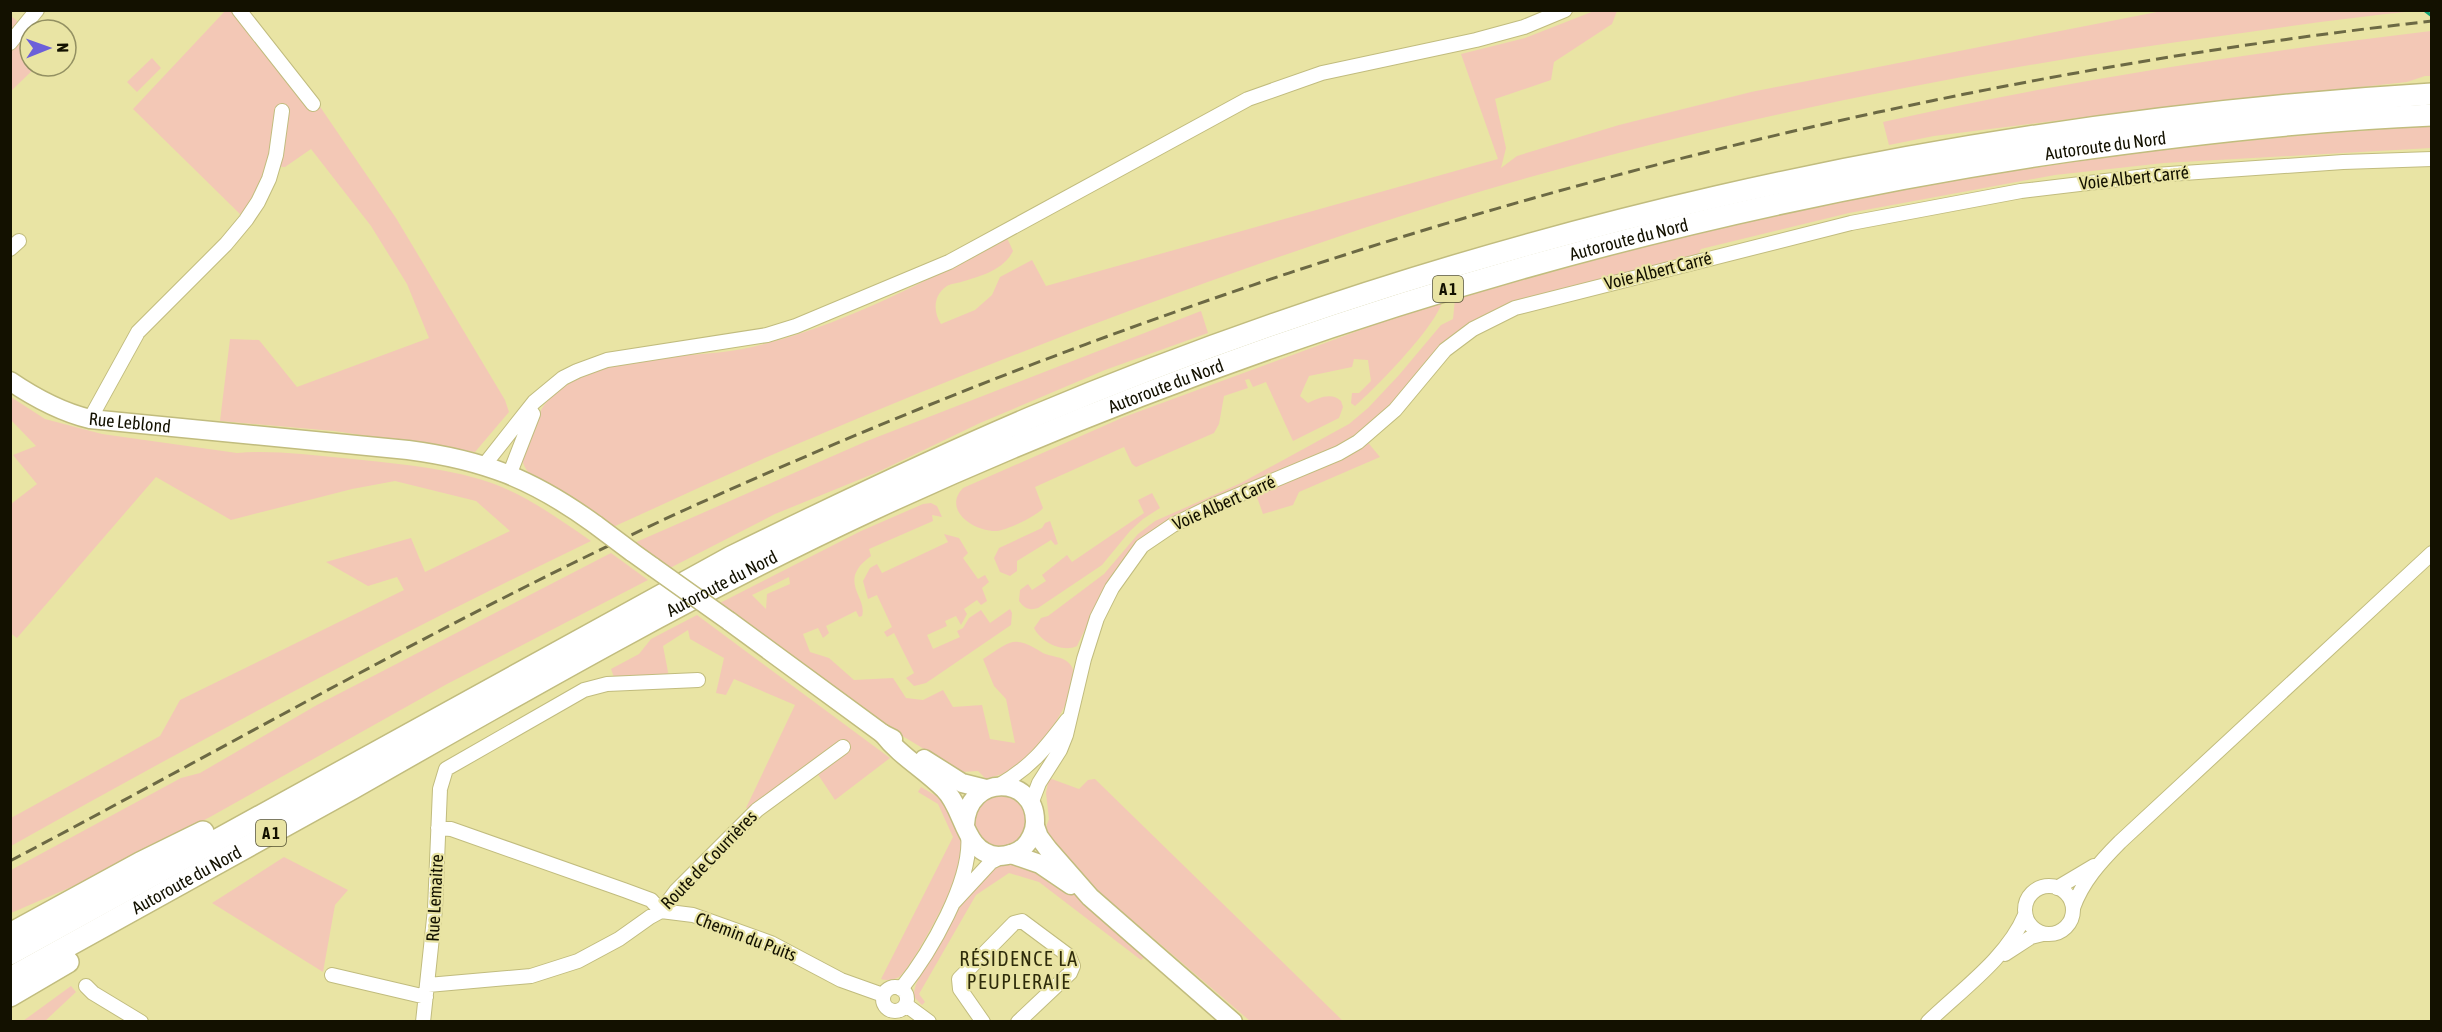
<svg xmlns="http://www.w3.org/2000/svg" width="2442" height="1032" viewBox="0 0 2442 1032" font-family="'Asap Condensed',sans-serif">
  <rect width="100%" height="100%" fill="#e9e4a4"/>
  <path fill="#f3c8b6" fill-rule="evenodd" d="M225,11h9l76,81 86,126 109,182 4,12 -34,40 -141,-21 -114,-10 10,-82 29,1 38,47 132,-49 -22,-54 -36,-58 -60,-77 -26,18 -18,-1 -9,24 -17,25 -108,-106z
    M1594,11h23l-5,13 -58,38 -3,18 -56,19 11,49 -5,20 16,-12 102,-31 132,-33 411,-81h254c-63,6 -125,15 -188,24 -293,39 -586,101 -867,194 -183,61 -363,130 -540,205 -70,29 -139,62 -208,93l-83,-52c-3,-5 -8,-10 -7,-16 1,-13 14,-45 22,-55 7,-9 18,-18 28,-23 51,-30 122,-21 179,-34 90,-21 174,-66 255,-109l6,13c-10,20 -33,25 -52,31 -4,1 -11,2 -14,4 -14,9 -14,26 -6,38l34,-14 17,-15 8,-18 32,-17 14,26 452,-127 -37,-105 64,-16z
    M10,15l20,17v34h7l-26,25z
    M2431,31v45h-6l-18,6 -321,35 -152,19 -45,9 -6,-23c181,-41 364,-69 548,-91z
    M152,58l9,10 -24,24 -10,-10z
    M2431,126v22l-267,15 -109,12 -206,38 -148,36 -4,8 -176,42 -29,13 -44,29 -23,21 -38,48 -27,23 20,24 -81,35 -6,13 -30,9 -10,-28 -118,60 -27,36 -31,64c-15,7 -36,-4 -43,-18l7,-10 7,-2 56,-42 34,-40 17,-13 86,-38 108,-59 19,-16 31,-33 42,-50 12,-6 2,-20c93,-26 186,-53 280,-74 229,-53 463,-85 696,-99z
    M1442,302c-6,24 -66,86 -87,104l-4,-3 1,-10h7l12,-12 -3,-21 -14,-1 -2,8 -43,9 -9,20 8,7c11,-5 23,-11 33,-2l2,6 -4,11 -46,23 -27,-59 -13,5 -4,-8 -4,1 3,8 -24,8 -5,28 -5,9 -78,34 -4,-3 -8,-17 -89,40 8,21c-6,8 -36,22 -46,23 -23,1 -55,-21 -34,-43l161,-71 293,-108z
    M1201,311l7,22 -103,37 -125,53 -102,49 -103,42 -107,55 -34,-26 233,-102z
    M11,397l34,22 57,15 135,19c35,-3 71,2 106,5 45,5 92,8 136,21 42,12 77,38 112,62 -197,95 -390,198 -580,305v-28l149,-82 20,-36 224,-110 -7,-13 -29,9 -42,-24 85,-24 14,34 85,-41 -34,-30 -81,-20 -43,8 -121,31 -75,-43 -139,161 -7,-5 1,-129 26,-20 -24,-29 23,-9 -25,-26z
    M1152,493l8,15 -17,11 -13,12 -28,34 -64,43c-9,3 -14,0 -19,-7l1,-11 8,-6 4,6 14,-9 -4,-6 25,-20 5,7 72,-49 -6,-13z
    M931,503l6,3 5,11 -10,-2 1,6 -64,28 2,7c-35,25 -3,41 -9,60l-3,1 -3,-6 -30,15 3,7 -6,5 -5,-10 -15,6 7,18 19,6 25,22 39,-2 13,20 17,2 20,-10 10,17 29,-2 8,34 25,4 -9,-44 -12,-13 -11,-27c28,-18 30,-25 60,-6 8,4 19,3 26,10 22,21 -36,96 -57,107 -7,4 -18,6 -26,9l-8,-8 -16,1 -76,-46 -170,-121 145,-74 62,-27zM789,577l1,7 -23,10 -1,15 -14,-14z
    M1050,521l8,23 -3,1 -4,-5 -34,21v10l-7,5 -10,-4 -6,-14 5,-10 43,-20 3,-5z
    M944,534l15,4 9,15 -5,5 15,21 7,-4 4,7 -7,6 5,13 -6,4 -4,-5 -13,9 3,5 -6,11 -5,-9 -11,5 2,5 -20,9 6,14 27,-12 -3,-6 6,-3 6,-10 12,-8 9,13 20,-14 2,4 -1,12 -85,58 -12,3 -8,-8 8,-5 -20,-40 -7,4 -3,-5 8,-5 -15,-32 -9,4 -5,-18 7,-13 7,-4 5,9 66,-31z
    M611,553l37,27 -201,104 -237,133 -127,65 -72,31v-43l170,-92 19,-5 117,-68z
    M697,615l193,143 -55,42 -24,-36 -59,45 -6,-1 49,-103 -61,-26 -8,16 -10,-2 8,-35 -34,-19 -2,-9 -25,16 6,31 -54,3 -4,-11 28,-15 12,-15z
    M1049,778l30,11 9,-9 7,-1 248,242h-93l-146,-125 -52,-49 -9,-12 6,-16 -3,-26z
    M921,787c8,5 16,9 24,14 9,6 18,39 20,51 1,14 -53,117 -66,125 -5,3 -13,4 -18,2l72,-142 -15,-33 -20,-12z
    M1000,793l22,8 7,22 -10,20c-7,2 -17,6 -24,5 -19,-2 -29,-30 -16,-45 5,-4 15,-7 21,-10z
    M284,857l64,33 -13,15 -12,67 -111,-69z
    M1009,861l33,9 52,38 52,48 -5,4 -102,-78 -30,-9 -33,22 -57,99 6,8 -3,3 -9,-9 3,-12 42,-77 33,-41z
    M71,986l5,6 -31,29h-22z"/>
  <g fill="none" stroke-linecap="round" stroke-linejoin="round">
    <path stroke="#0ea274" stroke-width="3" d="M2424,10l8,6"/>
    <defs>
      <path id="minor" d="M239,10l74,94
        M10,43l27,-33
        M10,249l9,-8
        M90,419l48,-87 88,-88 20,-24 12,-18 11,-23 7,-24 6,-44
        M485,464l49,-62 29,-24 14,-7 30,-11 160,-25 29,-9 153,-64 299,-163 74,-26 154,-33 48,-13 41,-17
        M510,473l23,-59
        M998,786c33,-19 47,-37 69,-66
        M1031,804l8,-21 21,-33 6,-15 18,-76 13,-41 15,-30 30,-42 31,-21 37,-18 129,-54 19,-11 37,-32 50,-60 28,-21 42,-21 336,-85 170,-32 134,-16 188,-13 89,-3
        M438,828l13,1 173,61 27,10 10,11 32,4 78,28 70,37 42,15
        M2025 910a24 24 0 1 1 48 0a24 24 0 1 1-48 0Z
        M2057,888l37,-22
        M954,902l37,-40 12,-6
        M2073,908c9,-26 28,-47 47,-66l312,-289
        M2005,954l26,-17 12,-3
        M332,975l94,22
        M428,985l103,-9 47,-15 41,-22 31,-22 11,-6 15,-20 81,-81 86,-63
        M86,986l7,7 48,29
        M883 999a12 12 0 1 1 24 0a12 12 0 1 1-24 0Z
        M901,989c29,-36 72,-109 67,-155
        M906,1005l23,17
        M423,1022l12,-113 5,-120 6,-20 138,-79 23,-6 91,-4
        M983,1022l-23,-33 -1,-10 55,-56 8,-2 47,35 4,10 -3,7 -52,49
        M1928,1022c33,-32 79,-64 97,-107"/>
      <g id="major">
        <path id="s1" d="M10,381c25,17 51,31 80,38l318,31c76,10 125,29 188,75"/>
        <path d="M632,552l21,15"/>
        <path d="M729,621l154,113 10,5"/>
        <path d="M883,734c17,22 41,35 61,55 21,20 19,64 54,67 9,0 19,-3 26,-9 6,-6 11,-16 11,-25 1,-47 -68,-49 -70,3"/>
        <path d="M924,759l38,24 24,6"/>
        <path d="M1035,826l4,11 9,12 42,48 143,125"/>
        <path d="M1011,854l29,10 31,21"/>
      </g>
      <g id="highway">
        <path d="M10,934l130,-71 63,-31"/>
        <path d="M10,954l721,-397c98,-48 198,-96 299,-139 444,-187 921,-295 1402,-324"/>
        <path id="s2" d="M10,978c114,-64 229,-126 343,-190 170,-97 340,-195 518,-278 380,-176 782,-298 1197,-359 120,-17 242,-31 364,-36"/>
        <path d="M10,996l58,-34"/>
      </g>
    </defs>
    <use href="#minor" stroke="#c1bc7e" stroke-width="16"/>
    <use href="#major" stroke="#c1bc7e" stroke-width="21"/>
    <use href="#highway" stroke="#c1bc7e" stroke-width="24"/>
    <use href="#minor" stroke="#fff" stroke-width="14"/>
    <use href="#major" stroke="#fff" stroke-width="18"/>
    <use href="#highway" stroke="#fff" stroke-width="21"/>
    <path stroke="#6c6944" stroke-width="3" stroke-dasharray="12 6" stroke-linecap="butt" d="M10,861c226,-119 447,-247 679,-353 552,-251 1140,-419 1743,-487"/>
    <defs>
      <path id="major-bridge" d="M596,525l36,27
        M653,567l76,54"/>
    </defs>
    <use href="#major-bridge" stroke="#c1bc7e" stroke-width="21" stroke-linecap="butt"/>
    <use href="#major-bridge" stroke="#fff" stroke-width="18"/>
  </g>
  <g text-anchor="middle" stroke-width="4.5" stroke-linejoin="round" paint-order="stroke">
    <g fill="#e9e4a4" stroke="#535031" stroke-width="1.5">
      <rect x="1433" y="276" width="30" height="26" rx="4.5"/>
      <rect x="256" y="820" width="30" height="26" rx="4.5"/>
    </g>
    <g font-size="16" font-weight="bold" fill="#131100">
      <text x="1448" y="295">A 1</text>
      <text x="271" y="839">A 1</text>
    </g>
    <g font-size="18" fill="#131100" stroke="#e9e4a4">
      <text dy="6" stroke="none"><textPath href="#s2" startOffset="2272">Autoroute du Nord</textPath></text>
      <text transform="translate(2134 178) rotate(-6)" y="6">Voie Albert Carré</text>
      <text dy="6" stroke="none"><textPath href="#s2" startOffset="1786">Autoroute du Nord</textPath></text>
      <text transform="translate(1658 271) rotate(-14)" y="6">Voie Albert Carré</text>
      <text dy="6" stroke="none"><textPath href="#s2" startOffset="1300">Autoroute du Nord</textPath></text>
      <text dy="6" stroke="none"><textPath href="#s1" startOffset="129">Rue Leblond</textPath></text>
      <text transform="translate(1224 503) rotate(-24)" y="6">Voie Albert Carré</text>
      <text dy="6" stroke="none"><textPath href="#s2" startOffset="814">Autoroute du Nord</textPath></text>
      <text transform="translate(709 860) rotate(-46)" y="6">Route de Courrières</text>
      <text dy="6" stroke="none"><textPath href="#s2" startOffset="202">Autoroute du Nord</textPath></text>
      <text transform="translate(435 898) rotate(-87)" y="6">Rue Lemaitre</text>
      <text transform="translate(746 937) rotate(21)" y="6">Chemin du Puits</text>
    </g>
    <g font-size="20" letter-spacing="1.5" fill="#2e2b0a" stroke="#e9e4a4">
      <text x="1019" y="966">RÉSIDENCE LA<tspan x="1019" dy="23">PEUPLERAIE</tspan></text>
    </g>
  </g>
  <rect width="2442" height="1032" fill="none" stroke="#131100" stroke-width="24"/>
  <g transform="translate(48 48) rotate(89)"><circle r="28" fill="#e9e4a4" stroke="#939062" stroke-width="1.5"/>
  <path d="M0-4.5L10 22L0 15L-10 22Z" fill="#6c5fd9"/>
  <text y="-9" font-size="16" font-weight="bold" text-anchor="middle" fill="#131100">N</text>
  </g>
</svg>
